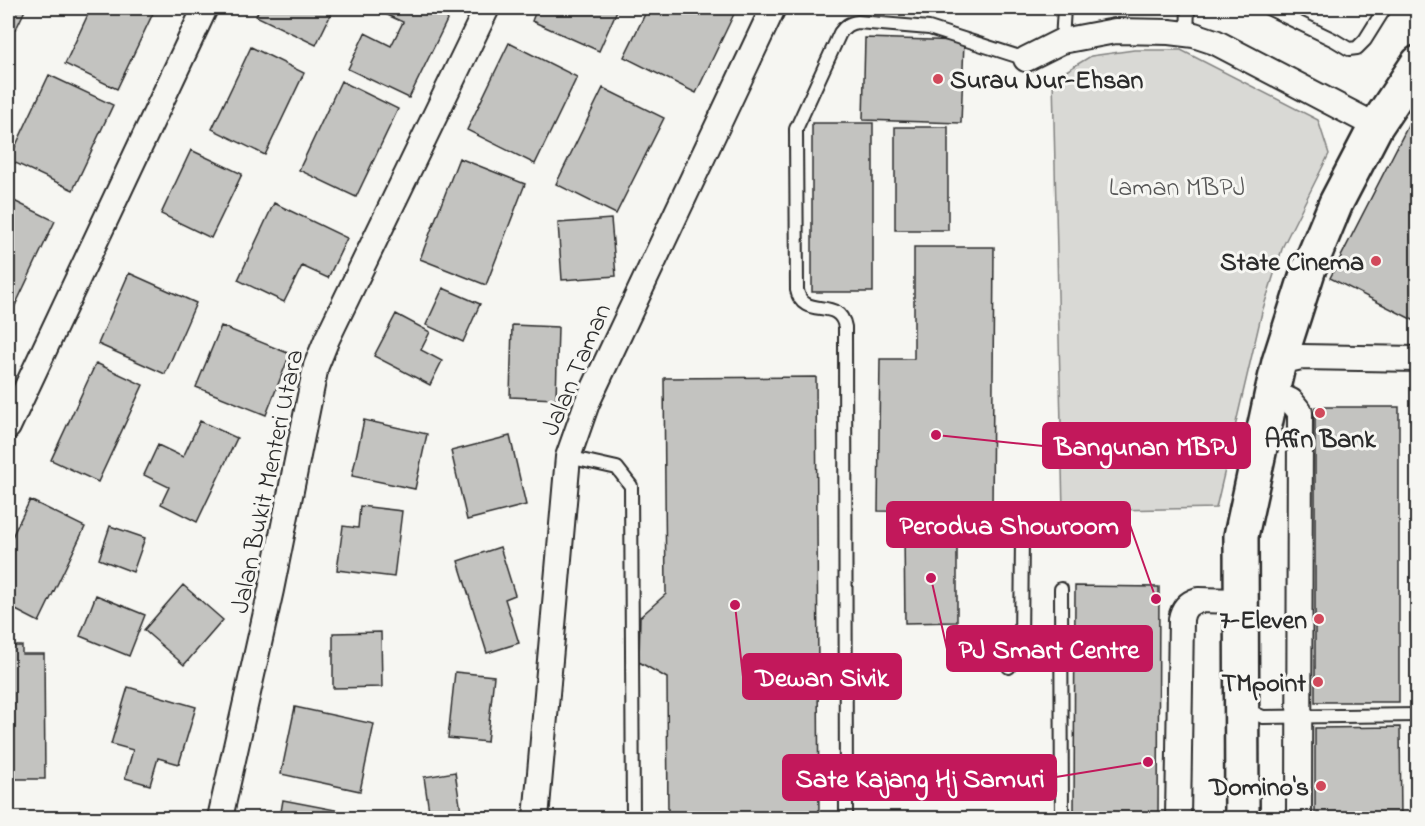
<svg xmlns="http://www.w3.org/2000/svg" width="1425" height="826" viewBox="0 0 1425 826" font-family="'Indie Flower',sans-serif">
  <rect width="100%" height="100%" fill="#f6f6f2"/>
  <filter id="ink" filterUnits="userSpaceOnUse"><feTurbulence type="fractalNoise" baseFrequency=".0167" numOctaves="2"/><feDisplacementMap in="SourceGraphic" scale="12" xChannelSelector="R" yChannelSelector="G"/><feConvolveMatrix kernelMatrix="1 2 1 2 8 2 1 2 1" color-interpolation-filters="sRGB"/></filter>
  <g filter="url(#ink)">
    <path fill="#d9d9d5" stroke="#828280" stroke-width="1.5" d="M1134,50h47l137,70 11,34 -46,92 -21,66 -46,196 -153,3 -10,-432 38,-23z"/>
    <path fill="#c3c3c0" stroke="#2b2b2b" stroke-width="1.5" d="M8,8h18l-10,21 -8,-4z
      M91,8h60l4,1 -38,80 -52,-25z
      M260,8h74l-18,37 -60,-29z
      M377,8h76l-44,90 -61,-29 17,-36 26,13 12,-24 -27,-12z
      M537,8h81l-19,43 -67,-30z
      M648,8h72l14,6 -38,79 -72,-36z
      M865,38l99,3 -3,82 -98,-3z
      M509,43l68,34 -42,87 -68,-34z
      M251,47l53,26 -39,82 -53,-26z
      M49,75l64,30 -40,85 -64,-30z
      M341,81l57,28 -42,88 -57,-27z
      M603,88l61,30 -48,96 -60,-30z
      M1411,120l7,3v194l-3,4 -85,-43z
      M812,123h61v169h-61z
      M895,127h53v103h-53z
      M191,150l51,24 -31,64 -50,-24z
      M459,158l66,26 -39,101 -66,-26z
      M8,198l47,23 -42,89 -5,-3z
      M274,203l73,35 -19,40 -26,-12 -18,36 -46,-22z
      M611,219l5,57 -54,4 -4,-57z
      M914,247h80l-2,265 -114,-1 2,-152h34z
      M129,273l67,30 -31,71 -67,-30z
      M443,288l37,16 -17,38 -37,-17z
      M396,314l34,18 -9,18 21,11 -12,24 -56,-29z
      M512,325l46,2 -2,72 -46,-2z
      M221,326l69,28 -24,61 -70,-28z
      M96,363l47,22 -45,97 -47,-22z
      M816,377l3,441h-151l-1,-140 -28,-16 1,-45 26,-23 -2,-216z
      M1315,407h84v295h-84z
      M364,420l63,14 -12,55 -63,-13z
      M200,421l37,17 -40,84 -36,-18 8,-17 -25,-12 14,-30 25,12z
      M510,436l16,69 -59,15 -16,-69z
      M30,500l55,27 -46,95 -31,-16v-61z
      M360,506l42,5 -8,66 -57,-7 6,-44 15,2z
      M110,526l35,12 -12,34 -34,-13z
      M904,533h53v89l-52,1z
      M500,547l15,48 -10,4 14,44 -32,10 -29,-92z
      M183,585l40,35 -39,45 -40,-35z
      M1075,586l84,1 -1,231h-84z
      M96,595l49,20 -16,41 -49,-20z
      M381,632l1,55 -49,1v-55z
      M8,646h14v8h22l1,125h-37z
      M455,672l39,4 -7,66 -39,-4z
      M128,687l68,20 -17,57 -21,-6 -8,27 -25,-7 8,-28 -22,-6z
      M295,707l79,17 -14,67 -79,-17z
      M1400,727l1,91h-86v-90z
      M455,772l7,46h-32l-6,-41z
      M283,800l84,16v2h-87z"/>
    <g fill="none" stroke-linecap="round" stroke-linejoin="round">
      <defs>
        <path id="lane" d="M1268,8l66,32 15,9 8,-1 8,-8 20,-32
          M1187,34l1,-26
          M1062,41l2,-33
          M568,457l49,11 14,18 2,332
          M1061,589l1,229
          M1009,667l12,-22 1,-110
          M1245,709l18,8 155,-2
          M846,818l-1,-491c-6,-32 -42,-6 -48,-37l-1,-161 44,-96c5,-7 9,-10 18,-11l71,6 97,31"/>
        <path id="street" d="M1026,59l36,-18 53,-10 54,1 25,3 21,7 161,84
          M1279,362l22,-5 117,2
          M1272,392l19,9 9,11 -1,406
          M8,427l197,-419
          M220,818l51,-228 45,-224 11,-27 160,-331
          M536,818l32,-361 19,-54 186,-395
          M1178,818l3,-199c2,-11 7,-16 17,-19l42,1"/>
        <path id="secondary" d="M1242,818l-1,-282 31,-144 7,-30 30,-94 27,-65 40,-77 42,-63"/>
      </defs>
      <use href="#lane" stroke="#2b2b2b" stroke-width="16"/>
      <use href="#street" stroke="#2b2b2b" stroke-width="28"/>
      <use href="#secondary" stroke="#2b2b2b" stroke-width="38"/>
      <use href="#lane" stroke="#f6f6f2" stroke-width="12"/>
      <use href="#street" stroke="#f6f6f2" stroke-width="24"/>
      <use href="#secondary" stroke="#f6f6f2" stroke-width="33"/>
    </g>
  </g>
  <g fill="#d1495b" stroke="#f6f6f2" stroke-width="2">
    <circle cx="938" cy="79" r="6"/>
    <circle cx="1376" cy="261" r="6"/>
    <circle cx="1320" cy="413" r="6"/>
    <circle cx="1319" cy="619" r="6"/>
    <circle cx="1318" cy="682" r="6"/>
    <circle cx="1321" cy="786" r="6"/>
  </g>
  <g text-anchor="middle" stroke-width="6" stroke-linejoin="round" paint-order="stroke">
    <g font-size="26" font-weight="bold" fill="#2b2b2b" stroke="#f6f6f2" text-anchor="end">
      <text x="950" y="88" text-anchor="start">Surau Nur-Ehsan</text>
      <text x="1364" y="270">State Cinema</text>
      <text x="1320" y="447" text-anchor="middle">Affin Bank</text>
      <text x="1307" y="628">7-Eleven</text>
      <text x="1306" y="691">TMpoint</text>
      <text x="1309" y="795">Domino's</text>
    </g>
    <g font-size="26" fill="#565656" stroke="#f6f6f2">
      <text x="1177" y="195">Laman MBPJ</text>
    </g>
    <g font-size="26" fill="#2b2b2b" stroke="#f6f6f2">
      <text transform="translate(575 369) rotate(-67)" y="9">Jalan Taman</text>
      <text transform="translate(266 481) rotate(-78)" y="9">Jalan Bukit Menteri Utara</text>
    </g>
  </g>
  <path fill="none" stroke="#c2185b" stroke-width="2" d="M936 435L1043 446M1156 599L1130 525M931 578L947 649M735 605L743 677M1148 762L1056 777"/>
  <g fill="#c2185b" stroke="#f6f6f2" stroke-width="2">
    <circle cx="936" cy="435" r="6"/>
    <circle cx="1156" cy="599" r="6"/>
    <circle cx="931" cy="578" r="6"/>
    <circle cx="735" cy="605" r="6"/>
    <circle cx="1148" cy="762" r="6"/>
  </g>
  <g fill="#c2185b" stroke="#c2185b" stroke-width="2">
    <rect x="1043" y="423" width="207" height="45" rx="6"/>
    <rect x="887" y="502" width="243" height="45" rx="6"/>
    <rect x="947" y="626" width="205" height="45" rx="6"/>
    <rect x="743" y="654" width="158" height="45" rx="6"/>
    <rect x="783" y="755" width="273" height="45" rx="6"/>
  </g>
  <g font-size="27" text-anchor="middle" font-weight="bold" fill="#fff">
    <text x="1146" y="455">Bangunan MBPJ</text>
    <text x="1009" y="534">Perodua Showroom</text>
    <text x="1049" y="658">PJ Smart Centre</text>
    <text x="822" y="686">Dewan Sivik</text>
    <text x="920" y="787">Sate Kajang Hj Samuri</text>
  </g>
  <rect width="1425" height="826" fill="none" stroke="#f6f6f2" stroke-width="30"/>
  <rect x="15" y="15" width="1395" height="796" fill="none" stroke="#2b2b2b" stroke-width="2" filter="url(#ink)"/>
</svg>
